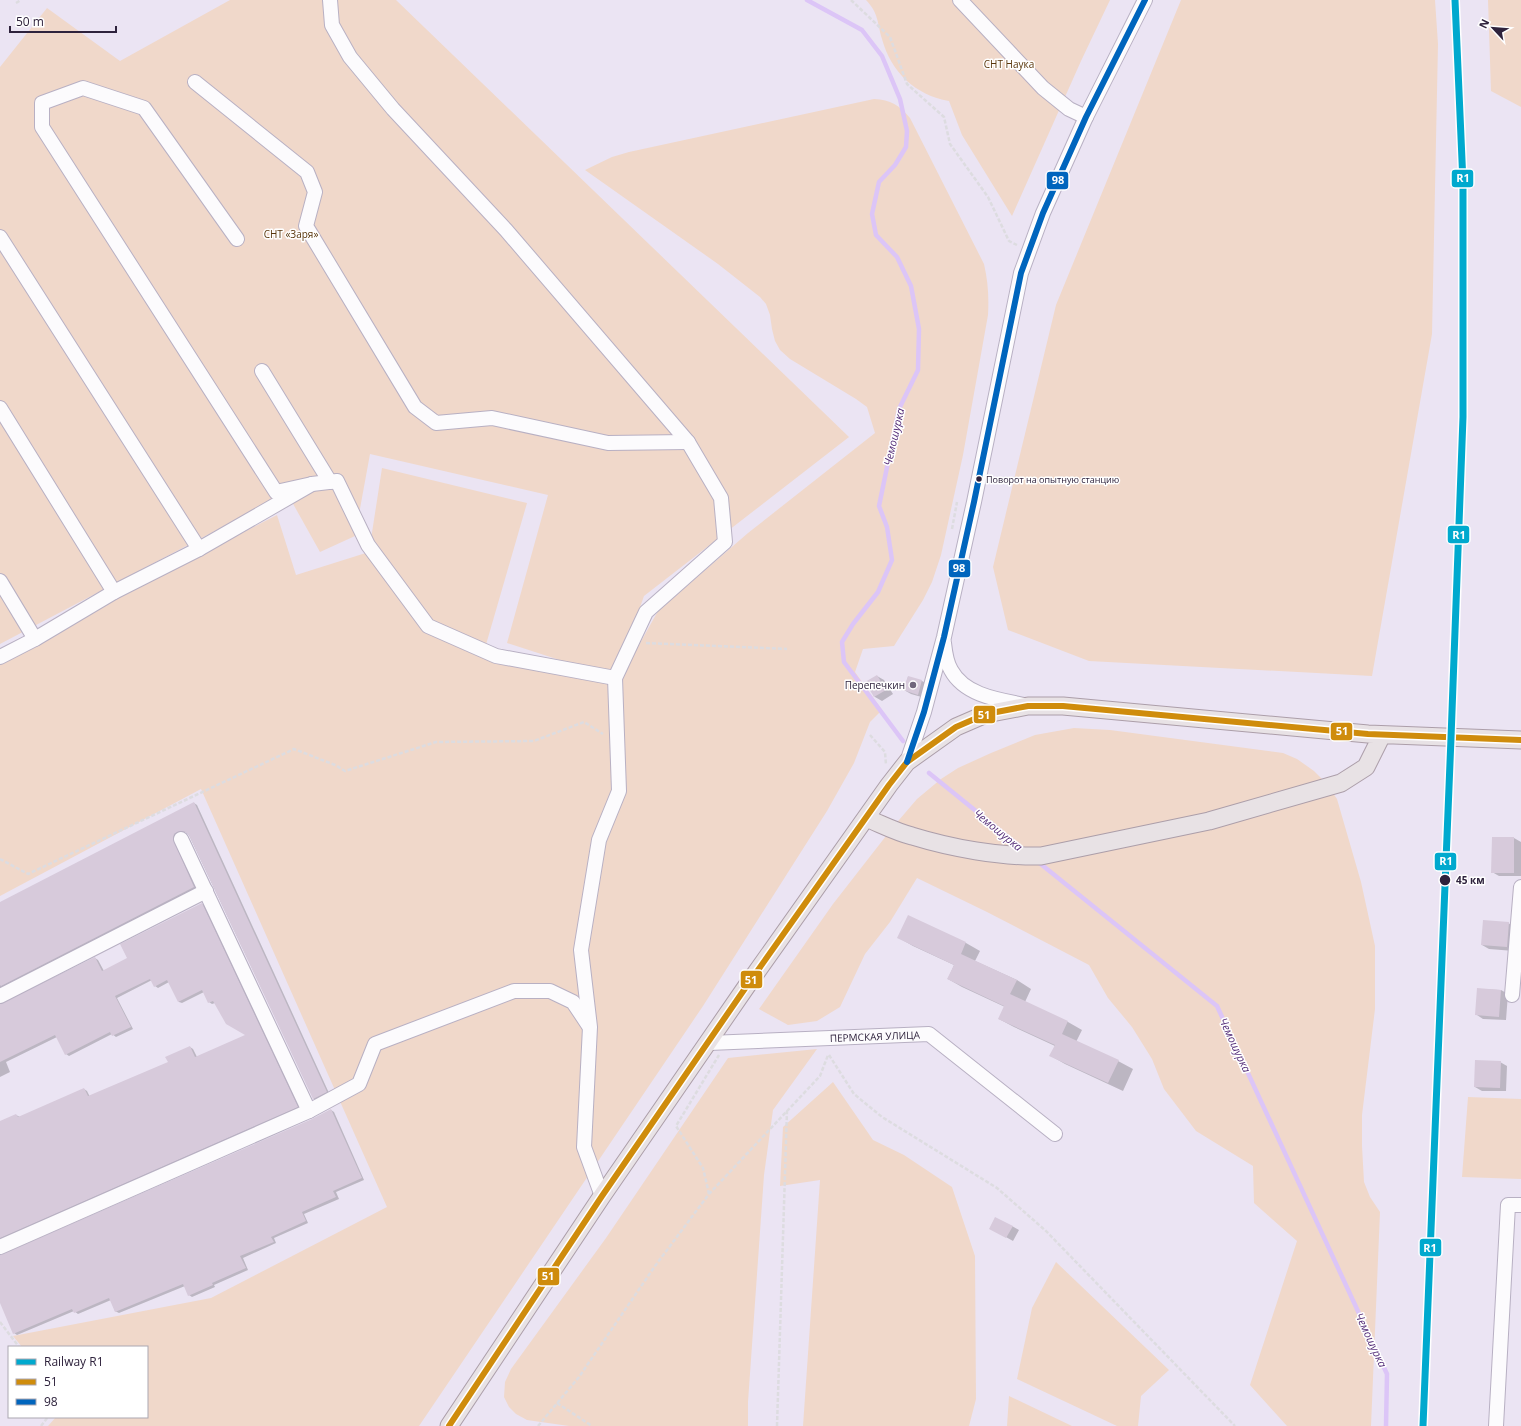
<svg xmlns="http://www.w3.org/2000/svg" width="1521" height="1426" viewBox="0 0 1521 1426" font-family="'Open Sans',sans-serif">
  <rect width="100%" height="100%" fill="#ebe4f3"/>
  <path fill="#f0d8ca" d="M230,0h166l453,437 -205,159 -29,82 -108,-35 41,-148 -178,-41 -15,82 -35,16 -33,-59 -287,151v-577l47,-59 73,53z
    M866,0h244l-29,61 -69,155 -50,-81 -13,-34c-34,-6 -58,-29 -67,-62 -5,-17 -3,-25 -16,-39z
    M1181,0h254l3,44 -6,290 -60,342 -283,-15 -81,-31 -15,-63 63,-262z
    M1488,0h33v107l-30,-16z
    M874,99c17,1 25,6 36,19l74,146c4,17 5,33 4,51l-25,140 -22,100 -9,27 -9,18 -29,46 -31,3 -8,23 27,38 -12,12 -16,41 -27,48 -124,195 -284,420h-371l8,-9h91v-70h-125l-9,-11 198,-38 176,-91 -186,-418 -201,107v-238l277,-143 19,60 73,-23 13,-84 145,35 -44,152 133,31 42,-75 90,-78 127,-100 -8,-26 -11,-8 -66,-40 -10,-9 -5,-9 -3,-12 -2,-14 -4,-11 -6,-7 -42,-33 -133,-94 27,-13 17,-5z
    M1074,728l36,2 173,23 14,6 17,12 12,12 11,16 24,83 14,64v63l-13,106v31l2,36 6,15 10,15 -9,214h-84l-37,-41 47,-144 -43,-38 -1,-37 -57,-35 -32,-42 -12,-30 -20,-32 -24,-29 -19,-33 -102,-53 -70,-34 -27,44 -25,32 -25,53 -23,14 -29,4 -29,-16 74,-105 60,-77 24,-28 24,-20 17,-11 33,-15 44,-18z
    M817,1049l-44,61 -9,65 -16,227v24h-179l-42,-6 -11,-6 -7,-7 -5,-10 1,-15 6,-13 95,-131 122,-180z
    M833,1082l40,58 31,15 48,32 23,69 1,143 -7,27h-166l17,-246 -40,6 3,-59z
    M1468,1097l53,2v80l-59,-2z
    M1056,1262l113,108 -28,26 -3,30h-21l-100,-47 15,-71z
    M1009,1396l63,30h-65z"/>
  <path fill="#0003" d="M877,676l7,4 9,14 -11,7 -7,-4 -8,-14z
    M908,677l14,4 7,4 -4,13 -14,-4 -7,-4z
    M194,803l3,2 132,288 -12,7 -3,-1 -125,-264 -3,-3 -6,1 17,56 -197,101v-87z
    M1493,838h21l7,4v34h-22l-7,-4z
    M202,904l3,2 95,202 -300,133v-119l16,-7 4,2 64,-28 3,2 3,6 79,-34 21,-16 3,2 4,8 50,-22 -32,-32 -3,1 -3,-2 -5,-10 -22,11 -3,-1 -10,-20 -11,6 -3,-2 -3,-6 -35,18 16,31 -17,8 -4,-3 -43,22 -3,-2 -9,-17 -51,25 4,10 -10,5v-73l95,-46 3,2 6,11 25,-12z
    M909,917l57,26 14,8 -5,10 42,19 14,9 -6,13 43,20 14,8 -6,12 42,19 15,8 -10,22 -58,-27 -14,-8 4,-10 -41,-19 -15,-8 6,-12 -43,-20 -14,-8 6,-14 -41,-19 -14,-8z
    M1508,923l7,4 -1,24 -25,-2 -7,-4z
    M1478,989l23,1 7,4 -2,26 -23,-1 -6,-4z
    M1500,1062l7,4 -1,25h-24l-7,-4z
    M331,1110l3,2 30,68 -28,12 3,7 -35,15 4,9 -34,15 2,5 -33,15 5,12 -34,15 1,2 -23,10 -3,-2 -4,-9 -66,27 -4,-2 -4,-11 -33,14 -4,-3 -57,24 -3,-2 -14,-33v-44l313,-136z
    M1012,1226l7,4 -6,11 -16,-9z"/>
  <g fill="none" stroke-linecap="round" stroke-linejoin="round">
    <path stroke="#dcc5f7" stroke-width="4.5" d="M807,0l55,30 20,26 18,43 7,32 -1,16 -11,18 -16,17 -7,32 4,21 21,22 14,29 8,43 -1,41 -19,39 -20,97 8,21 5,33 -14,32 -25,32 -11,18 2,20 59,79
      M929,773l95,77
      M1037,861l180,145 170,368 -1,52"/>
  </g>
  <path fill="#d7cadb" d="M877,675l9,15 -12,7 -9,-15z
    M908,676l14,4 -4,15 -15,-5z
    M194,802l133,290 -14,7 -99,-211 -25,-53 -3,-3 -5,-1 -4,1 -3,2 -1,5 21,48 -193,99 -1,-1v-83z
    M1492,837h22v36h-23z
    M202,903l96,204 -298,131v-117l16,-7 2,3 66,-29 4,8 80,-34 -3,-5 25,-11 5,11 50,-22 -19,-11 -13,-23 -5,2 -6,-13 -24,12 -11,-22 -13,7 -4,-8 -35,17 16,31 -19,9 -2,-4 -45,23 -10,-20 -55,27v-58l95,-47 7,14 25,-13 -7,-14z
    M908,915l58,27 -5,12 56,26 -7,14 58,27 -6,13 57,26 -11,23 -59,-27 6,-11 -57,-26 6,-13 -57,-27 7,-14 -57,-27z
    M1483,920l26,2 -2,25 -26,-2z
    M1477,988l24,2 -2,27 -24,-2z
    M1475,1060l26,1 -1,27 -26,-1z
    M331,1109l31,69 -29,13 3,6 -34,15 4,9 -35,16 3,5 -34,14 6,12 -34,15 1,2 -25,11 -5,-12 -68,28 -6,-14 -35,15 -2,-4 -59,25 -13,-31v-48l312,-136z
    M995,1217l18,9 -7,12 -17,-9z"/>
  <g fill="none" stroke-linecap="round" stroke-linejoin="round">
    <defs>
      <g id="minor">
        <path d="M330,0l2,25 18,32 43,52 113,121 182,212 33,56 4,44 -79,70 -31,66 4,113 -20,49 -18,110 9,77 -6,120 18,49"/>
        <path d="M960,0l83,88 26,21 17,8"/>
        <path d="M195,82l112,90 8,20 -9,34 109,181 21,16 56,-5 116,25 80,-1"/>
        <path d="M0,237l199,312"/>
        <path d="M237,239l-93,-131 -61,-20 -41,15v24l234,365 36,-8"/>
        <path d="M262,371l68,111"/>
        <path d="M0,408l114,184"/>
        <path d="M0,581l35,58"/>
        <path d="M944,643c1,9 2,19 7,27 14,26 49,30 74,35"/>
        <path d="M0,657l35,-18 79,-47 85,-43 113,-65 25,-3 31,64 60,81 68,30 119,22"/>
        <path d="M907,762l17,-50 20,-75 30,-135 47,-229 22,-60 43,-96 59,-117"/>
        <path d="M1512,995l9,-108"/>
        <path d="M0,996l206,-105"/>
        <path id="s1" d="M709,1043l220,-9 126,100"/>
        <path d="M309,1111l50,-27 16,-40 139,-53h36l23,11 16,24"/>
        <path d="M0,1247l309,-136 -128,-272"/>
        <path d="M1496,1426l12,-221h13"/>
      </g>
      <path id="major" d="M866,818c15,6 30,14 46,18 39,12 88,21 129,20l168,-35 132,-38 25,-16 16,-32
        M449,1426l153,-230 144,-209 143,-202 18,-23 49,-35 30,-13 42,-8h35l305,28 153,6"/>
    </defs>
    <use href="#minor" stroke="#b8b0c3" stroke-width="16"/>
    <use href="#major" stroke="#ac9ea9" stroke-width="19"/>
    <path stroke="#dddce0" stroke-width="2.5" stroke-dasharray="4 2" stroke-linecap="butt" d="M851,0l39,37 17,47 37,33 6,27 38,53 21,44 8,4
      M16,3l5,-3
      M952,529l5,-27
      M646,643l141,6
      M870,735l15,17 1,13
      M0,859l28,15 266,-125 41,16 10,6 91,-29 98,-1 50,-19 19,12
      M829,1055l25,39 28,23 115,71 49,43 189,195
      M709,1194l-6,-26 -27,-42 43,-71
      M0,1322l19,25
      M557,1403l35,23
      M41,1426l7,-9
      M538,1426l41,-49 76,-111 54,-72 111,-118 8,-21
      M777,1426l10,-315"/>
    <use href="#minor" stroke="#fcfbfd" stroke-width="14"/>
    <use href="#major" stroke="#e8e2e5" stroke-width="17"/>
    <defs>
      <path id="bus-1" d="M449,1426l153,-230 144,-209 143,-202 18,-23 49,-35 30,-13 42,-8h35l305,28 153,6"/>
      <path id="bus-2" d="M907,762l17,-50 20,-75 30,-135 47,-229 22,-60 43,-96 59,-117"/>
    </defs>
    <use href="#bus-1" stroke="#fff" stroke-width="9"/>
    <use href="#bus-2" stroke="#fff" stroke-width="9"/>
    <use href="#bus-1" stroke="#cf8c0c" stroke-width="6"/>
    <use href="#bus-2" stroke="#0065bd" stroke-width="6"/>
    <defs>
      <path id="rail-1" d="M1423,1426l28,-688 12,-321v-234l-8,-183"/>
    </defs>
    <use href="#rail-1" stroke="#fff" stroke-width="10"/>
    <use href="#rail-1" stroke="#00a9ce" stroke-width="7"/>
  </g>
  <g fill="#2e223c" stroke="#fff" stroke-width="1.5">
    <circle cx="979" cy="479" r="3.5"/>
    <circle cx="1445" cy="880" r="6"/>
  </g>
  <circle fill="#70667c" stroke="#fff" stroke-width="1.5" cx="913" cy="685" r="4"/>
  <g text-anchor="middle" stroke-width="3" stroke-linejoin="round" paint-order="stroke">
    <g font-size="9" fill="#2e223c" stroke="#fff" text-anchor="start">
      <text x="986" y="483">Поворот на опытную станцию</text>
    </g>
    <g font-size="10" fill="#58350a" stroke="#fff">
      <text x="1009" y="68">СНТ Наука</text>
      <text x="291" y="238">СНТ «Заря»</text>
    </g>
    <g font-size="10" fill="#2e223c" stroke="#fff" text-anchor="end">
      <text x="905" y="689">Перепечкин</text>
    </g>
    <g font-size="10" font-weight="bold" fill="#2e223c" stroke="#fff" text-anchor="start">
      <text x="1456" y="884">45 км</text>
    </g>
    <g font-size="10" fill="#2e223c" stroke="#fff">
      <text dy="4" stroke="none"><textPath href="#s1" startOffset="166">ПЕРМСКАЯ УЛИЦА</textPath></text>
    </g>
    <g font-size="11" font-style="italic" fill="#552e79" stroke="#fff">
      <text transform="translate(894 437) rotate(-77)" y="4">Чемошурка</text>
      <text transform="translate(998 830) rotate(39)" y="4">Чемошурка</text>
      <text transform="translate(1235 1045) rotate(65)" y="4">Чемошурка</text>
      <text transform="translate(1371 1340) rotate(65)" y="4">Чемошурка</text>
    </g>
  </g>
  <g stroke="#fff" stroke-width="1.5">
    <rect x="1451" y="169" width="23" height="19" rx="4" fill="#00a9ce"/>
    <rect x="1046" y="171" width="23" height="19" rx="4" fill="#0065bd"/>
    <rect x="1447" y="525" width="23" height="19" rx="4" fill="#00a9ce"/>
    <rect x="948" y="559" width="23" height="19" rx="4" fill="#0065bd"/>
    <rect x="973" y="705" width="23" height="19" rx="4" fill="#cf8c0c"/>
    <rect x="1330" y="722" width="23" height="19" rx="4" fill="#cf8c0c"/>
    <rect x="1434" y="852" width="23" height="19" rx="4" fill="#00a9ce"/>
    <rect x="740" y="970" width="23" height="19" rx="4" fill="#cf8c0c"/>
    <rect x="1419" y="1238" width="23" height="19" rx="4" fill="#00a9ce"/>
    <rect x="537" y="1267" width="23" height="19" rx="4" fill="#cf8c0c"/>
  </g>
  <g font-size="11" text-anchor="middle" font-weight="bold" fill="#fff">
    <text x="1463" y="182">R1</text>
    <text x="1058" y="184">98</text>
    <text x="1459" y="539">R1</text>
    <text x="959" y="572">98</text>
    <text x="984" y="719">51</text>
    <text x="1342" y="735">51</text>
    <text x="1446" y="865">R1</text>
    <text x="751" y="984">51</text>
    <text x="1430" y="1252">R1</text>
    <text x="548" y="1280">51</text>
  </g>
  <rect x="8" y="1346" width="140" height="72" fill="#ffffff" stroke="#aba7b1"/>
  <rect x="16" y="1359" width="20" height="6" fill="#00a9ce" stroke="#aba7b1"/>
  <text x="44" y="1366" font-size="12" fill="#2e223c">Railway R1</text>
  <rect x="16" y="1379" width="20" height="6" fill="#cf8c0c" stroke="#aba7b1"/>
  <text x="44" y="1386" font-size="12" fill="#2e223c">51</text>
  <rect x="16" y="1399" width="20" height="6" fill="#0065bd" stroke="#aba7b1"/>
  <text x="44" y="1406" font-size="12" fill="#2e223c">98</text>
  <g transform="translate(1493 28) rotate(296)" stroke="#ffffff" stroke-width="3" paint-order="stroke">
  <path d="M0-3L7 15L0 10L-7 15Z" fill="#2e223c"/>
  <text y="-6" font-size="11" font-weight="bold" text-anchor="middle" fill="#2e223c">N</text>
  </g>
  <path d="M10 26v6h106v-6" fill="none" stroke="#2e223c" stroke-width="2"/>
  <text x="16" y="26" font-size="12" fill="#2e223c" stroke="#ffffff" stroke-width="3" paint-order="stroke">50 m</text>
</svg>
